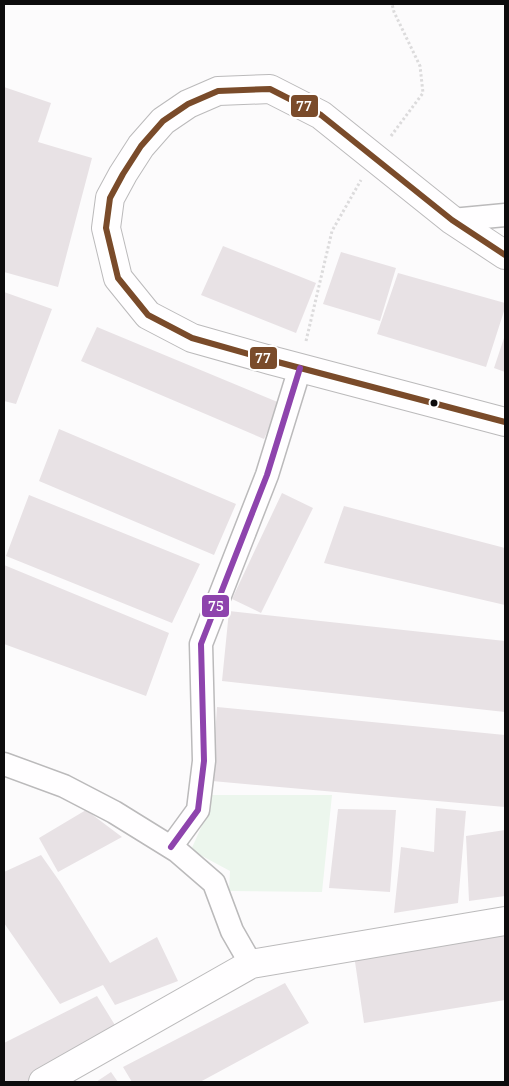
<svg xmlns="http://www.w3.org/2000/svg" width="509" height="1086" viewBox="0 0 509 1086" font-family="'Noto Serif',serif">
  <rect width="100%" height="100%" fill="#fcfbfc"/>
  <path fill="#ecf6ed" d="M211,795h121l-10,97 -93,-1 1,-20 -39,-21 12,-27z"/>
  <path fill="#e8e2e5" d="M4,87l47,16 -13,39 54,16 -34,129 -54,-15z
    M223,246l93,37 -20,50 -95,-38z
    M341,252l55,16 -16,53 -57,-17z
    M398,273l107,30v5l-19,59 -109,-33z
    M4,292l48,17 -36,95 -12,-3z
    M97,327l183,76 -16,36 -183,-78z
    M505,335v37l-11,-4z
    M59,429l177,75 -22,51 -175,-74z
    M282,493l31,15 -52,105 -29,-14z
    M29,495l171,69 -28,59 -166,-67z
    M344,506l161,42v57l-181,-42z
    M4,565l165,68 -23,63 -142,-52z
    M229,611l276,30v71l-283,-31z
    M217,707l288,28v72l-293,-26z
    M436,808l30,3 -8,92 -64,10 7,-66 33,5z
    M338,809l58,1 -6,82 -61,-4z
    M86,810l36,27 -64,35 -19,-34z
    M505,830v66l-36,5 -3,-65z
    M41,855l19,27 50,81 47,-26 21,44 -63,24 -12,-20 -43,19 -56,-81v-51z
    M505,931v69l-141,23 -10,-68z
    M285,983l24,40 -109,59h-68l-9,-15z
    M97,996l21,34 -87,52h-27v-39z
    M111,1072l7,10h-22z"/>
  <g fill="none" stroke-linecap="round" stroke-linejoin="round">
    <defs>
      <path id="street" d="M452,220l53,-5
        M4,764l60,22 50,26 63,39 37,32 18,48 19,33
        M171,847l27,-37 6,-49 -3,-117 66,-169 33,-107"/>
      <path id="secondary" d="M43,1082l208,-118 254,-43"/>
      <path id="highway" d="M505,255l-53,-35 -131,-105 -51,-26 -52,2 -30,13 -25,17 -22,25 -18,28 -13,24 -4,30 12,50 30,37 44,23 78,22 235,62"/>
    </defs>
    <use href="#street" stroke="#bbbabb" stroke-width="25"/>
    <use href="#secondary" stroke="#bbbabb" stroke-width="30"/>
    <use href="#highway" stroke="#bbbabb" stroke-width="30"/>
    <path stroke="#dcdbdc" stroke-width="3" stroke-dasharray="2.5 2.5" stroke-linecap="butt" d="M391,136l32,-43 -3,-27 -26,-54 -2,-8
      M306,341l26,-110 29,-51"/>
    <use href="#street" stroke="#fffeff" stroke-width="22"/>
    <use href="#secondary" stroke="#fffeff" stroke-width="28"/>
    <use href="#highway" stroke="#fffeff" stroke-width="28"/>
    <defs>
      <path id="bus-1" d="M505,255l-53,-35 -131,-105 -51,-26 -52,2 -30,13 -25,17 -22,25 -18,28 -13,24 -4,30 12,50 30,37 44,23 78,22 235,62"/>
      <path id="bus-2" d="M171,847l27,-37 6,-49 -3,-117 66,-169 33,-107"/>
    </defs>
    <use href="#bus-1" stroke="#fff" stroke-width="10"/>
    <use href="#bus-2" stroke="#fff" stroke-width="10"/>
    <use href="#bus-1" stroke="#7a4b2a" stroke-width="6"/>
    <use href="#bus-2" stroke="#8e44ad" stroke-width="6"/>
  </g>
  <circle fill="#0d0c0d" stroke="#fff" stroke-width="2" cx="434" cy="403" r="4.5"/>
  <g stroke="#fff" stroke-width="2">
    <rect x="290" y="94" width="29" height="24" rx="5" fill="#7a4b2a"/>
    <rect x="249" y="346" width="29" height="24" rx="5" fill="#7a4b2a"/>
    <rect x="201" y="594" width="29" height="24" rx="5" fill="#8e44ad"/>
  </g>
  <g font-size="14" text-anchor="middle" font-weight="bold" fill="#fff">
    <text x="304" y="111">77</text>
    <text x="263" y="363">77</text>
    <text x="216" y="611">75</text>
  </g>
  <rect width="509" height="1086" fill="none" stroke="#0d0c0d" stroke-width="10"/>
</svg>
